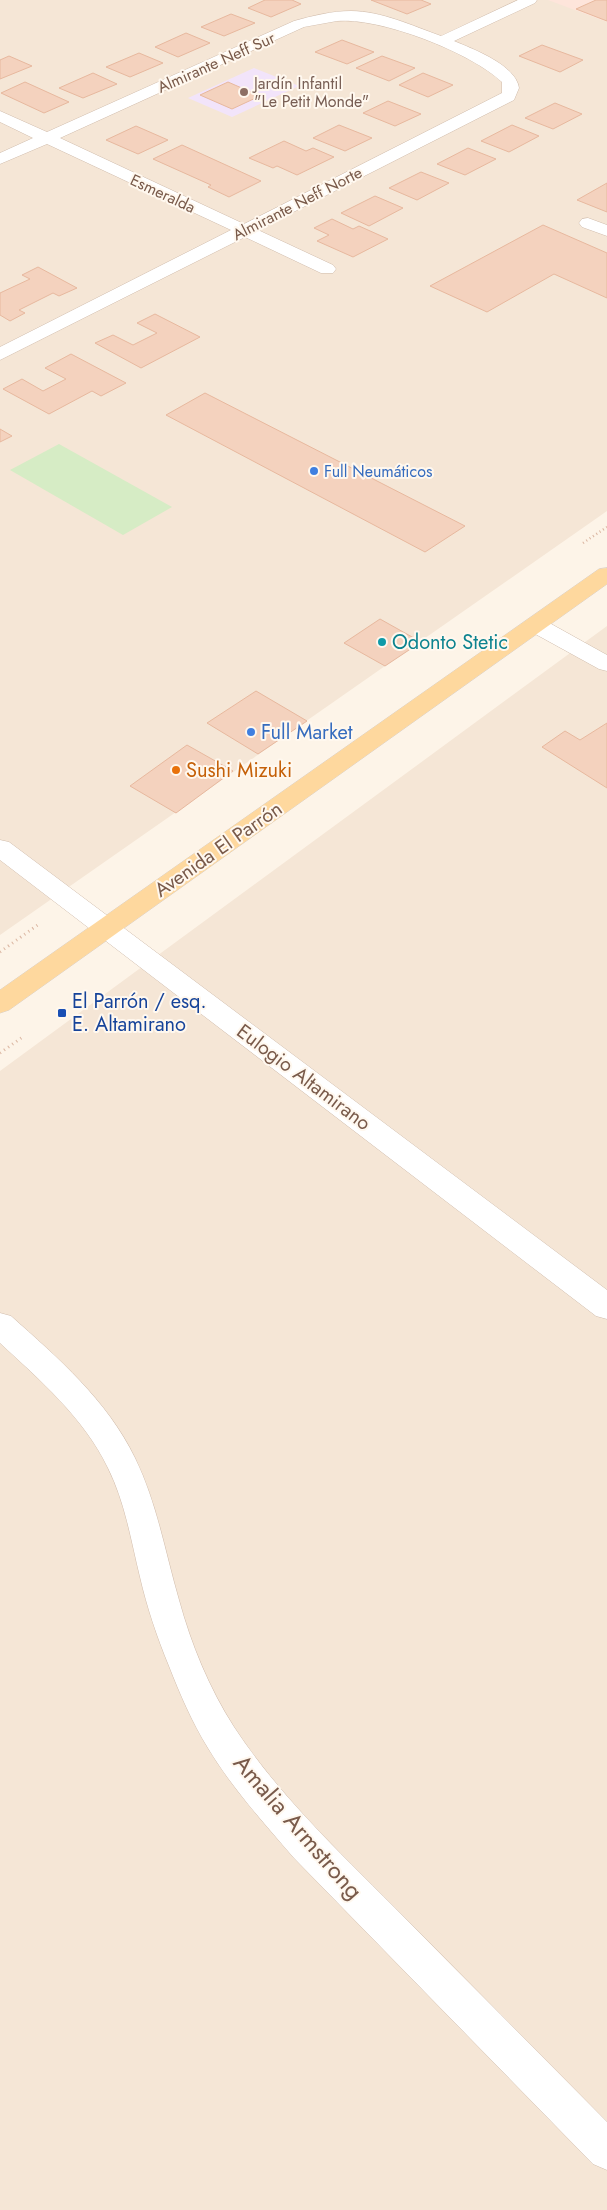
<svg xmlns="http://www.w3.org/2000/svg" width="607" height="2210" viewBox="0 0 607 2210" font-family="Jost,sans-serif">
  <rect width="100%" height="100%" fill="#fdf4e8"/>
  <path fill="#f5e6d6" d="M0,0h607v511l-607,424z
    M607,626v1584h-607v-1139z"/>
  <path fill="#fee5db" d="M548,0h59v22z"/>
  <path fill="#f2e4fa" d="M254,68l45,18 -67,31 -44,-19z"/>
  <path fill="#d6ecc5" d="M59,444l113,63 -49,28 -113,-65z"/>
  <path fill="#f4d2be" stroke="#e7b89e" d="M265,0h27l9,4 -30,13 -23,-9z
    M371,0h50l10,4 -24,10z
    M596,0h11v21l-31,-12z
    M231,14l24,9 -31,13 -23,-9z
    M186,33l24,10 -32,14 -23,-10z
    M342,40l32,12 -27,12 -32,-12z
    M542,45l41,15 -23,12 -41,-16z
    M139,53l24,10 -33,14 -24,-10z
    M9,56l23,10 -32,13v-19z
    M382,56l33,12 -26,13 -33,-13z
    M93,73l24,11 -34,14 -24,-10z
    M423,73l30,12 -25,12 -29,-12z
    M25,82l44,20 -25,11 -43,-20z
    M228,82l32,14 -28,13 -32,-14z
    M388,101l33,13 -26,12 -32,-13z
    M555,103l27,11 -29,15 -28,-11z
    M339,125l33,13 -27,13 -32,-13z
    M512,125l27,11 -30,16 -28,-11z
    M136,126l32,14 -30,14 -32,-14z
    M284,141l22,10 7,-3 21,9 -37,18 -20,-9 -4,2 -24,-10z
    M182,145l79,36 -32,16 -21,-10 3,-2 -58,-26z
    M468,148l28,11 -31,16 -28,-11z
    M421,172l28,11 -32,17 -28,-12z
    M607,183v29l-30,-12z
    M375,196l28,12 -34,18 -28,-13z
    M332,219l21,10 6,-3 29,13 -35,18 -36,-16 12,-6 -15,-7z
    M543,225l64,28v45l-53,-24 -67,38 -57,-26z
    M38,267l39,21 -18,8 -6,-3 -34,17 6,3 -15,8 -10,-6v-22l30,-14 -8,-4z
    M155,314l45,23 -59,31 -46,-25 18,-8 20,10 24,-12 -20,-10z
    M71,354l55,29 -25,13 -9,-5 -43,23 -46,-25 19,-10 21,12 23,-12 -21,-11z
    M205,393l260,133 -40,26 -259,-137z
    M0,429l12,7 -12,6z
    M380,619l41,23 -36,24 -41,-23z
    M256,691l51,30 -49,33 -51,-31z
    M607,723v65l-65,-41 23,-16 15,9z
    M187,745l46,26 -57,42 -46,-27z"/>
  <g fill="none" stroke-linecap="round" stroke-linejoin="round">
    <defs>
      <path id="minor" d="M518,0h19l-2,3 -81,38c19,8 62,24 65,47l-5,12 -256,130 75,35 3,4 -3,4h-12l-76,-36 -245,123v-13l231,-117 -184,-86 -47,20v-11l33,-15 -33,-16v-11l47,21 247,-111c18,-5 38,-10 57,-10 30,0 62,15 90,25zM337,21c43,-4 133,31 165,61v11l-258,131 -184,-86 244,-111z
        M588,218l19,7v11l-25,-9 -3,-4 3,-4z
        M536,618l8,2 63,35v16l-8,-2 -71,-39 -3,-5 3,-5z
        M0,840l9,2 598,448v29l-11,-3 -596,-456z
        M0,1313l11,3c47,42 96,84 124,142 22,45 30,94 44,142 12,44 30,88 55,127 44,67 103,123 160,180 71,72 142,143 213,215v48l-14,-6 -299,-306c-30,-35 -62,-70 -86,-110 -16,-26 -28,-54 -39,-82 -12,-29 -22,-59 -29,-89 -9,-37 -15,-75 -32,-109 -24,-50 -68,-88 -108,-125z"/>
      <path id="major" d="M607,568v16l-598,426 -9,3v-23l599,-421z"/>
    </defs>
    <use href="#minor" stroke="#d0bcac" stroke-width="1"/>
    <use href="#major" stroke="#d9d1cc" stroke-width="1"/>
    <path stroke="#dab5a0" stroke-width="2.5" stroke-dasharray="1 3" stroke-linecap="butt" d="M583,543l24,-16"/>
    <path stroke="#dab5a0" stroke-width="3" stroke-dasharray="1 4" stroke-linecap="butt" d="M0,952l39,-28
      M0,1053l24,-17"/>
    <use href="#minor" fill="#fff" fill-rule="evenodd"/>
    <use href="#major" fill="#fed89e" fill-rule="evenodd"/>
  </g>
  <circle fill="#8d6e63" stroke="#fff8ef" stroke-width="2" cx="244" cy="92" r="5"/>
  <g fill="#3f7fe0" stroke="#fff8ef" stroke-width="2">
    <circle cx="314" cy="471" r="5"/>
    <circle cx="251" cy="732" r="5"/>
  </g>
  <circle fill="#0f9aa8" stroke="#fff8ef" stroke-width="2" cx="382" cy="642" r="5"/>
  <circle fill="#e8710a" stroke="#fff8ef" stroke-width="2" cx="176" cy="770" r="5"/>
  <rect fill="#1a4fb4" stroke="#fff8ef" stroke-width="2" x="57" y="1008" width="10" height="10" rx="2.5"/>
  <g text-anchor="middle" stroke-width="4" stroke-linejoin="round" paint-order="stroke">
    <g font-size="16" fill="#795a4a" stroke="#fff8ef">
      <text transform="translate(216 62) rotate(-24)" y="6">Almirante Neff Sur</text>
      <text transform="translate(163 193) rotate(25)" y="6">Esmeralda</text>
      <text transform="translate(297 203) rotate(-27)" y="6">Almirante Neff Norte</text>
    </g>
    <g font-size="16" fill="#785e54" stroke="#fff8ef" text-anchor="start">
      <text x="254" y="89">Jardín Infantil<tspan x="254" dy="18">"Le Petit Monde"</tspan></text>
    </g>
    <g font-size="16" fill="#366cbe" stroke="#fff8ef" text-anchor="start">
      <text x="324" y="477">Full Neumáticos</text>
    </g>
    <g font-size="20" fill="#0d838f" stroke="#fff8ef" text-anchor="start">
      <text x="392" y="649">Odonto Stetic</text>
    </g>
    <g font-size="20" fill="#366cbe" stroke="#fff8ef" text-anchor="start">
      <text x="261" y="739">Full Market</text>
    </g>
    <g font-size="20" fill="#c56008" stroke="#fff8ef" text-anchor="start">
      <text x="186" y="777">Sushi Mizuki</text>
    </g>
    <g font-size="20" fill="#795a4a" stroke="#fff8ef">
      <text transform="translate(218 849) rotate(-35)" y="7">Avenida El Parrón</text>
      <text transform="translate(304 1077) rotate(37)" y="7">Eulogio Altamirano</text>
    </g>
    <g font-size="20" fill="#164399" stroke="#fff8ef" text-anchor="start">
      <text x="72" y="1008">El Parrón / esq.<tspan x="72" dy="23">E. Altamirano</tspan></text>
    </g>
    <g font-size="24" fill="#795a4a" stroke="#fff8ef">
      <text transform="translate(298 1827) rotate(49)" y="8">Amalia Armstrong</text>
    </g>
  </g>
</svg>
